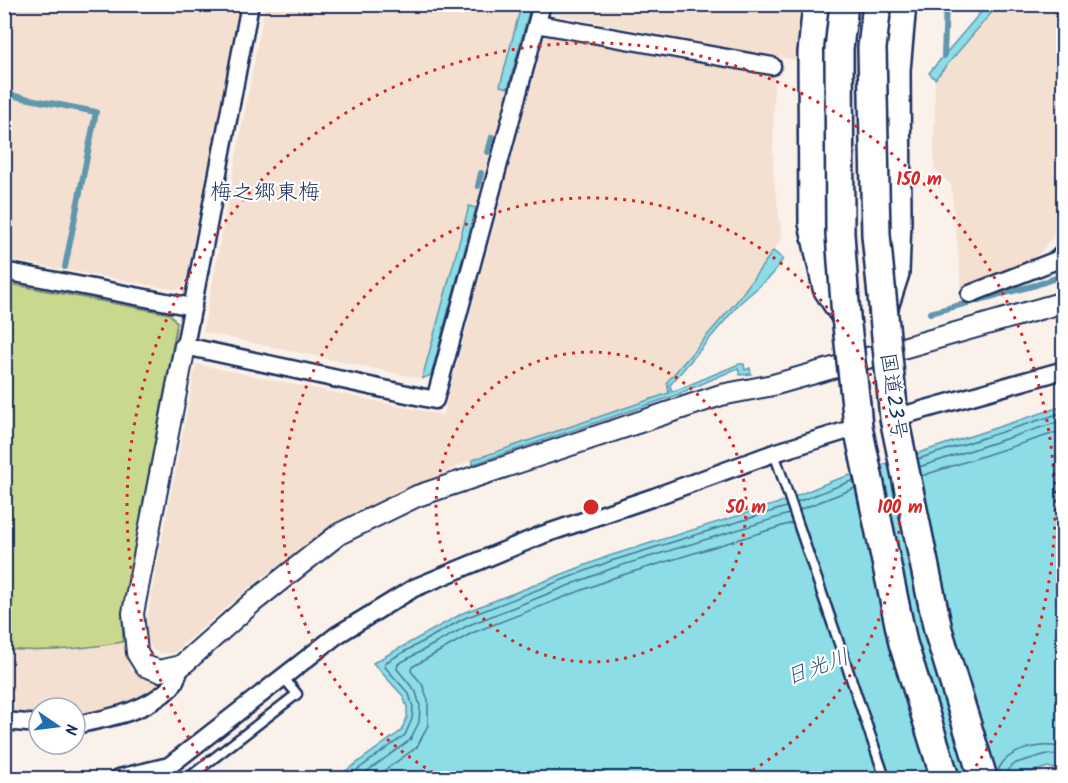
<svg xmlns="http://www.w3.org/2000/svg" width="1068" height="783" viewBox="0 0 1068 783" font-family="Kalam,'Klee One',sans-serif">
  <rect width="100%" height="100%" fill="#faf1ea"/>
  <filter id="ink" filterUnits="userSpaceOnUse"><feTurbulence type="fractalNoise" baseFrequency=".0167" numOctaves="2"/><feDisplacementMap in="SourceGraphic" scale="12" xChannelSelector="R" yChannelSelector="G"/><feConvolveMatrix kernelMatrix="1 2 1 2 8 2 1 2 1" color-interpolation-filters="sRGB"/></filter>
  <g filter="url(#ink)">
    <path fill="#f4e0d0" d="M4,5h235l-54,280 -8,5 -172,-31z
      M265,5h266l-100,370 -9,4 -219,-47z
      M554,5h245l-3,55 -244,-46z
      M998,5h65v220l-32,38 -69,29 -11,-107 -17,-17 1,-89z
      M545,36l229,40 -1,96 9,66 -45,63 -70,81 2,11 -197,67 -134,62 -88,65 -77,66h-12l-8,-3 -7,-10 1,-22 49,-254 247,51z
      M123,642l8,29 36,13 -16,13 -76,23v-12h-36v11l-34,-3 -1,-67 19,2 51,-1z"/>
    <path fill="#c8d98d" stroke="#728476" stroke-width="1.5" d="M5,283l165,31 7,9 -55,291 1,28c-40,7 -78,11 -118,7z"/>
    <path fill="#8cdde5" stroke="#5f97af" stroke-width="1.5" d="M987,5h11l-63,74 -6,-6z
      M521,6l9,2 -22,80 -8,-2z
      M469,206l7,2 -45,167 -9,4z
      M773,251l10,8 -11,16 -32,28 -70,82 2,7 67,-28h5l1,6 5,-2 1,6 -11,1 -2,-7 -64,28 -201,68 -1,-4 197,-67 -2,-11 70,-81z
      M1063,406v365l-15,-4 -36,11h-676l65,-47 6,-14v-10l-4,-11 -30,-33 90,-50 146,-57 173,-54 50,-21z"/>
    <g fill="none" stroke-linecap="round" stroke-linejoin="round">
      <path stroke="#487594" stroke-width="1.5" d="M918,459l146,-47
        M919,467l145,-47
        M921,476l143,-46
        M797,502l57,-22
        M799,510l56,-22
        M997,774c6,-25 45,-32 67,-26
        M346,778l59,-43 7,-16 1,-12 -4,-13 -24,-27 1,-5 79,-44 146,-57 175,-54
        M358,778l52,-38 9,-18 1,-16 -4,-14 -19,-23 1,-5 71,-39 144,-57 176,-54
        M374,778l43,-31 11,-22v-25l-6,-16 -11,-13 1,-4 60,-34 144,-56 176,-54
        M1006,778l2,-9 8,-6 31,-9 17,3"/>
      <path stroke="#5f97af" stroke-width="6" d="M944,56l2,-52
        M4,94l92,18 -31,155
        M488,152l4,-15
        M478,186l3,-13
        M930,313l106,-28 28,-10"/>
      <defs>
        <path id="service" d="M774,453l111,325
          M188,778l109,-84 -14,-17"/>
        <path id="minor" d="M250,4l-65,342 250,54 107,-396
          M537,24l235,42
          M4,271l189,36
          M970,294l87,-34 7,-8
          M894,418l170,-48
          M4,721l35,3
          M75,725c33,-7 71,-13 96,-38 5,-5 7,-14 10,-21
          M119,778l50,-12 168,-131 77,-47 128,-53 112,-38 120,-44 84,-26"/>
        <path id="tertiary" d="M185,346l-52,267 4,40 8,13 14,5 22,-5 72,-64 86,-68 78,-38 304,-101 52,-10 291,-83"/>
        <path id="trunk" d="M817,4l-5,49 1,170 14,65 19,29
          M883,310l12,-37 2,-53 -1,-150 6,-66
          M892,397l2,21 44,212 45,148
          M856,405l2,22 45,216 42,135"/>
      </defs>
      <use href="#service" stroke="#1b2f5e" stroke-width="13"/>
      <use href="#minor" stroke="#1b2f5e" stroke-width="21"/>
      <use href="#tertiary" stroke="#1b2f5e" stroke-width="24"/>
      <use href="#trunk" stroke="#1b2f5e" stroke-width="32"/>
      <use href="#service" stroke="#fff" stroke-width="8"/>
      <use href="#minor" stroke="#fff" stroke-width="16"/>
      <use href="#tertiary" stroke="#fff" stroke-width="20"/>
      <use href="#trunk" stroke="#fff" stroke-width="27"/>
      <defs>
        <path id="trunk-bridge" d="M844,4l-5,45 1,185 6,83 10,88
          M877,4l-5,44 4,187 16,162"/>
      </defs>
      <use href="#trunk-bridge" stroke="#1b2f5e" stroke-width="32" stroke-linecap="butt"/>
      <use href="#trunk-bridge" stroke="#fff" stroke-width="27"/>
    </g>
  </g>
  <g fill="none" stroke="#d62828" stroke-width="3" stroke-dasharray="3 6">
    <circle cx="591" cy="507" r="155"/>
    <path d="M441 777A309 309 0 1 1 741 777"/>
    <path d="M213 776A464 464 0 1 1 969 776"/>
  </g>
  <g text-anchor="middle" stroke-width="4.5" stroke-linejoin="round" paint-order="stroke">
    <g font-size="21" fill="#1b2f5e" stroke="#fff">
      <text transform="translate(894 396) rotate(82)" y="7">国道23号</text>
    </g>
    <g font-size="22" fill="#1b2f5e" stroke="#fff">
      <text x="265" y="199">梅之郷東梅</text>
    </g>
    <g font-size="22" font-style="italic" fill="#375a80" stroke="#fff">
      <text transform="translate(817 666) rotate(-20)" y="8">日光川</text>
    </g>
  </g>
  <circle cx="591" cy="507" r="9" fill="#d62828" stroke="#fff" stroke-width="3"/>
  <g font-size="18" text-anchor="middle" font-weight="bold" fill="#d62828" stroke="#fff" stroke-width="4.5" stroke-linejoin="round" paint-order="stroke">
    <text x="919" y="185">150 m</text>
    <text x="746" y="513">50 m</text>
    <text x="900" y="513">100 m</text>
  </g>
  <rect width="1068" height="783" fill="none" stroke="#fff" stroke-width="24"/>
  <rect x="12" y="12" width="1044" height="759" fill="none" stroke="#1b2f5e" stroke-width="2" filter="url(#ink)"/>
  <g transform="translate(57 726) rotate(104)"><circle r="28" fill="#ffffff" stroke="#a4acbf" stroke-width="1.5"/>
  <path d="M0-4.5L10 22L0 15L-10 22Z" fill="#1f6fb2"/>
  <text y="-9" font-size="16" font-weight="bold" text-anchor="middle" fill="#1b2f5e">N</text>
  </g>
</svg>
